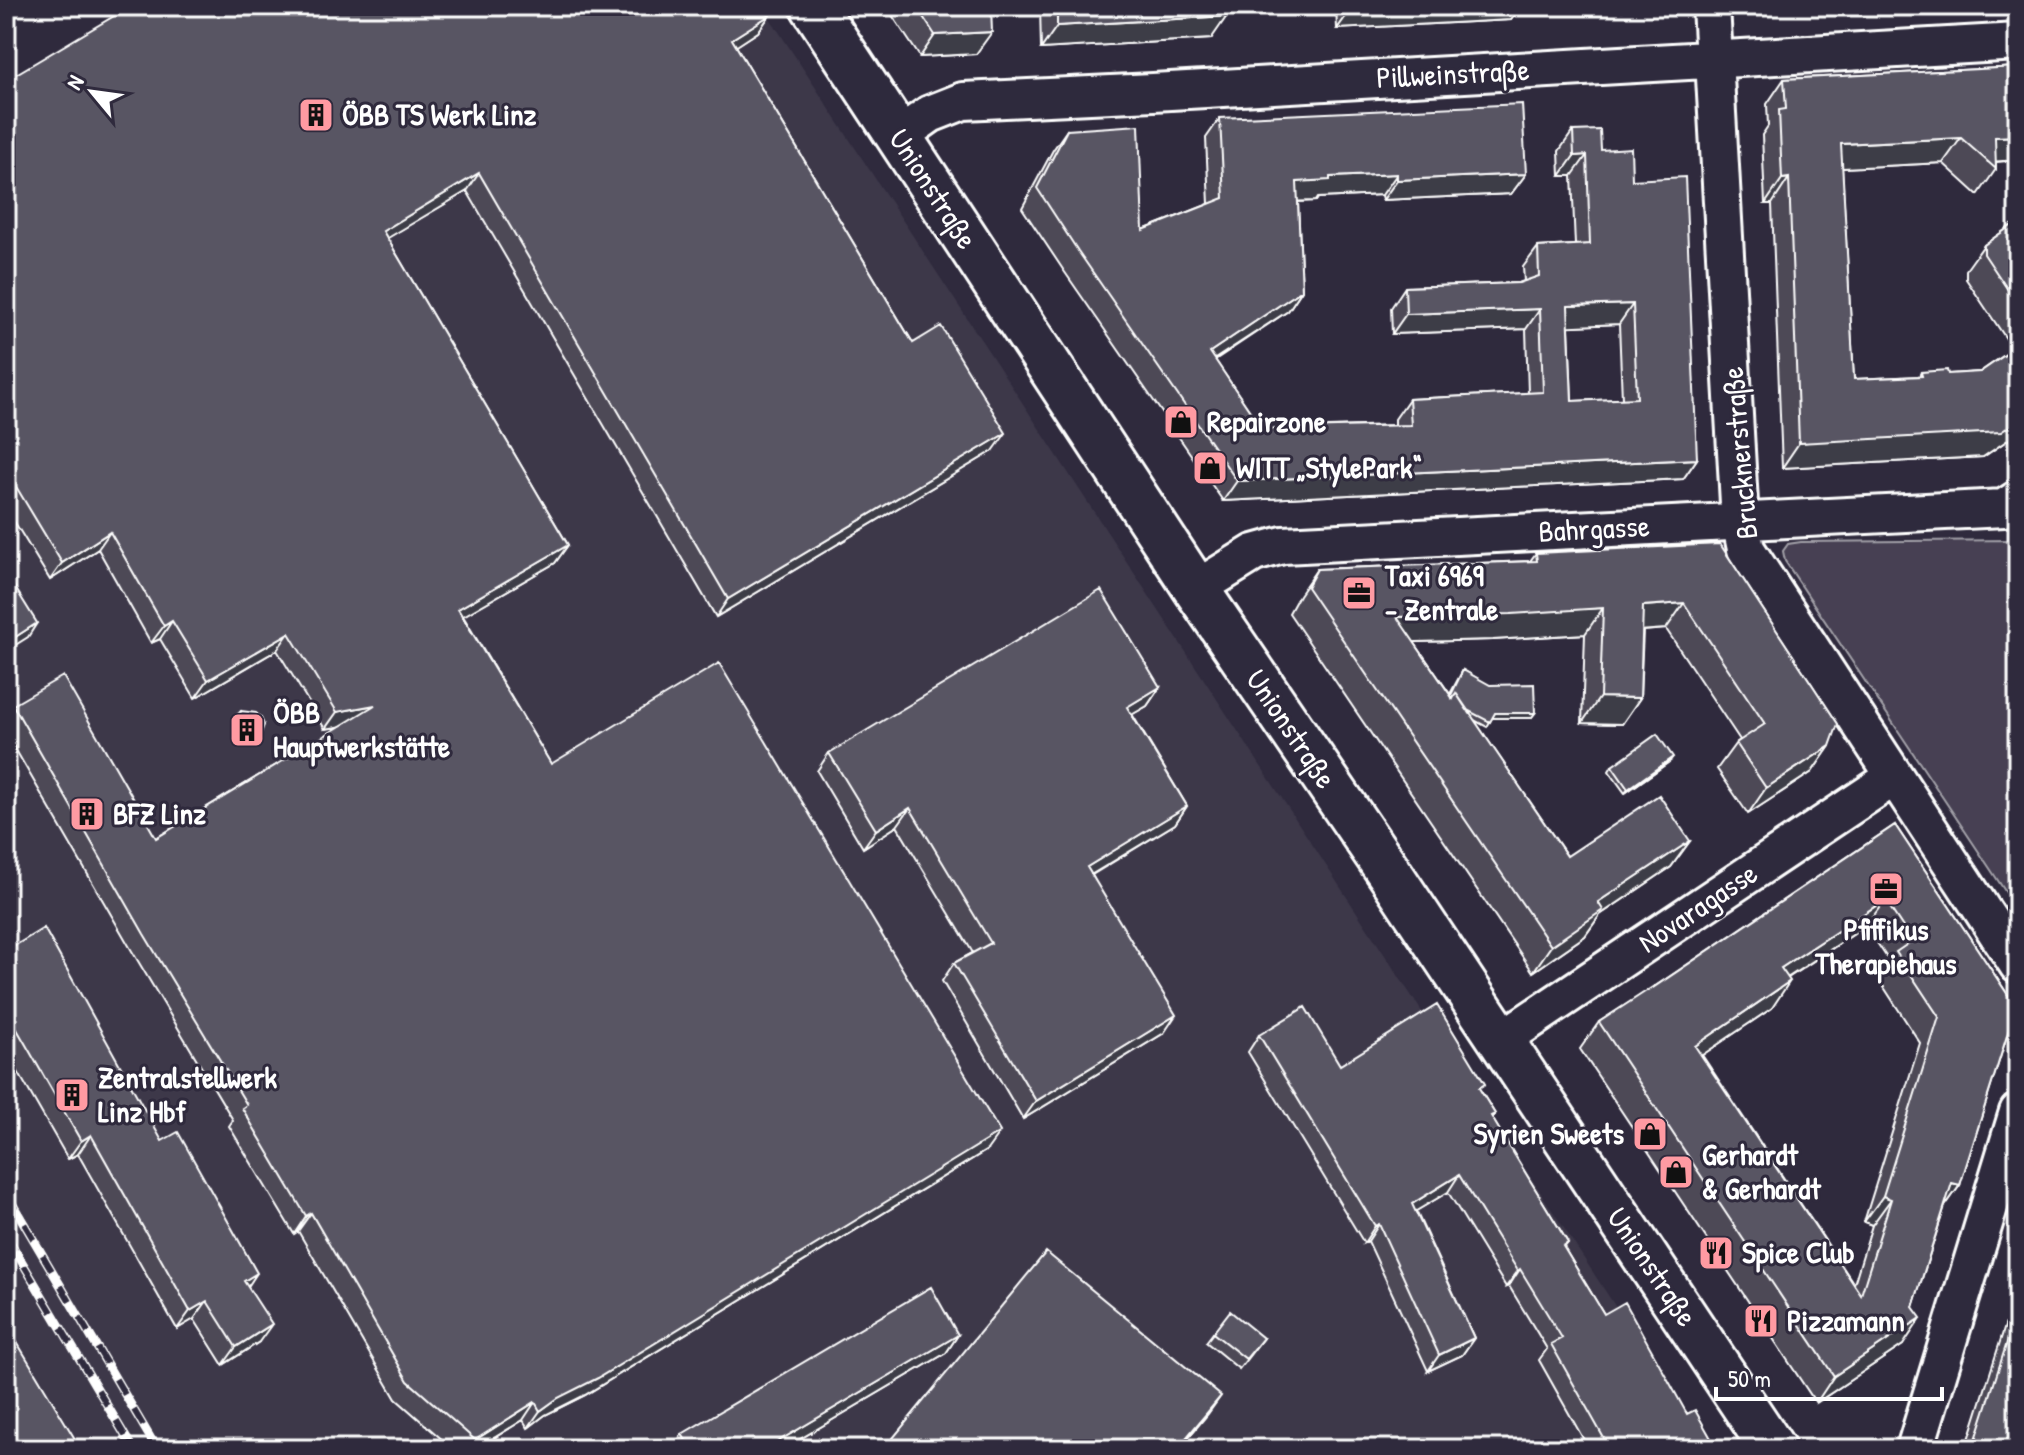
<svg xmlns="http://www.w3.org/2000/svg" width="2024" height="1455" viewBox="0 0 2024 1455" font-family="'Patrick Hand',sans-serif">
  <rect width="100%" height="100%" fill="#2f2a3d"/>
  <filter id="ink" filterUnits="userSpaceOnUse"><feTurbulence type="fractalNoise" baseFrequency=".0125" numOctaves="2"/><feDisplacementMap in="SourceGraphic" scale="16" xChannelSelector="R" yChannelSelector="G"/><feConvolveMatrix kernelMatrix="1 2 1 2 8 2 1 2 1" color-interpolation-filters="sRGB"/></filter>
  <g filter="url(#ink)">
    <path fill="#3c3749" d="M762,6l947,1443h-1703v-1358z"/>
    <path fill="#464152" stroke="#a2a0a8" stroke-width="2" d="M2018,540v368l-3,-2 -230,-345 -2,-10 5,-7 13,-2z"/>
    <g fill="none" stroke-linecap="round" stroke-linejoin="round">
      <defs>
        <path id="minor" d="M1711,6l29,515 6,28 272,416
          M899,136l31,-22 33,-13 190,-9 865,-50
          M1196,589l58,-36 29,-8 721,-37 14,-9
          M1501,1040l393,-263
          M1915,1449l103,-337"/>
        <path id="secondary" d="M813,6l383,583 195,286 382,574"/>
      </defs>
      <use href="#minor" stroke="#fff" stroke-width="42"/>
      <use href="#secondary" stroke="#fff" stroke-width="50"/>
      <use href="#minor" stroke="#2f2a3d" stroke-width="36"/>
      <use href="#secondary" stroke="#2f2a3d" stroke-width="44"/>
      <defs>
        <path id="rail" d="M6,1193l151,256
          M6,1235l127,214"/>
      </defs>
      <use href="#rail" stroke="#fff" stroke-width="9"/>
      <use href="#rail" stroke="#2f2a3d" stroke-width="6" stroke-dasharray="18" stroke-linecap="butt"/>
    </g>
    <path fill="#4d4956" stroke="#fff" stroke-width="2" fill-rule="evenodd" d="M886,6h105l-15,48 -56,3z
      M1040,6h187l-16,33 -170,10z
      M1336,6h185l-10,14 -174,9z
      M770,15l-12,17 -22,14 177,297 80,108 -277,166 -249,-426 -80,47 181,307 -13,18 -92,53 88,148 436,386 -402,245 -40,20 -17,13 -5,-8 -47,29h-23l-57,-50 -98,-168 -4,3 -65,-108 4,-6 -101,-169 -126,-218v-18l7,-10 143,133 183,-111 -14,2 -48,-79 -82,48 -35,-59 -9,4 -53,-94 -48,31 -44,-72v-428z
      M2018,67v93l-22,2v7l-18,26 -35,-32 -101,5 12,211 65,-3 2,-4 27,2 32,-2 33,-23 -47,-70v-9l18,-25 34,-24v212l-35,24 -201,11 -10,-264h-7l-3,-69 6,-9 -1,-22 17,-25z
      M1220,118l306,56 -15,20 -128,6 -1,-5 -64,3 -2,3 -18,1 4,88 -14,21 -73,49 47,69 133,-4v-6l14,-20 119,-6 -2,-64 -134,5 -1,-26 14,-21 114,-4 5,-2 -1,-14 15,-20 37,-2 -3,-69h-12l-1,-25 14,-20 28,19 31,30 65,279 -14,20 -460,22 -159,-230 -42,-63 31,-58 14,-20 76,100 66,-26 -3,-66zM1619,324l3,75 -50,2 -3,-75z
      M1720,544l110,202 -18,26 -64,42 -31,-45 19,-26 4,-3 -74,-111 -23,2 -3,67 -18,26 -40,-1 3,-89 -92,6 -79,2 36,52 13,-24 72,43 -4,5h-39l-5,9 -13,-7 93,136 123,-15 -19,26 -71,48 -15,21 -52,36 -244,-359 10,-18 18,-26 213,-8 6,-8z
      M1160,687l-13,19 -15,8 55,92 -12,18 -83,51 72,158 -141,86 -81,-138 12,-18 19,-10 -76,-127 -34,22 -46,-77 12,-18z
      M241,711l19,25 -3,5 -11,2 -6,-2 -6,-11 3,-15z
      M1669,762l-44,31 -16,-22 3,-5z
      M1895,825l121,182 -56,178 -15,21 -32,101 -10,38 -87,58 -236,-354 19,-27 55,-35zM1866,926l23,35 -11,17 42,65 -56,179 8,3 -18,59 -152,-229 70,-47 16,-30z
      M6,951l156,190 86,146 11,55 -36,23 -29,-46 -17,10 -99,-175 -10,5 -62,-108z
      M1259,1035l81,30 140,25 15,24 -3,4 76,125 -4,5 40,66 113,135h-128l-50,-89 8,-11 -38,-63 -3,1 -58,-95 -32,19 58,127 -12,17 -34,16 -60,-130 -4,2 -116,-191z
      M2018,1285v164h-52z
      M1213,1333l50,5 -24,31 -33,-27z
      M958,1335l-12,18 -163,96h-111l10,-15z"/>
    <path fill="#3e3c46" stroke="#fff" stroke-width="2" d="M1463,6h58l-10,14 -174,9 12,-17z
      M1581,6h80l-2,2 -83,5z
      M1763,6h40l-42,2z
      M1814,6h11l-2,3h-11z
      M770,15l-12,17 -38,25 12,-18z
      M1227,16l-16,23 -170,10 16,-23z
      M992,32l-16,22 -56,3 15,-22z
      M2018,136v24l-30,2 7,-25z
      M1961,138l-18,25 -120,6 18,-25z
      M1587,155l-15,21h-12l14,-20z
      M479,173l-12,18 -96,57 12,-17z
      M1397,174l-15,21 -64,3 -2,3 -33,1 14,-20 33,-5z
      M1526,174l-15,20 -128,6 14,-20z
      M1789,178l-17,26h-7l17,-25z
      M1302,290l-14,21 -93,61 15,-20z
      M1633,304l-14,20 -65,3 14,-21z
      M1540,309l-14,20 -134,5 14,-20z
      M2018,420v13l-35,24 -201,11 17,-25z
      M1006,433l-13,18 -277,166 12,-18z
      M1697,459l-14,20 -460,22 14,-20z
      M110,532l-12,17 -48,31 12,-17z
      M568,545l-13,18 -109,63 12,-17z
      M1684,603l-18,26 -41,3 18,-26z
      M1603,608l-18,26 -92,6 -114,3 18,-26z
      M172,621l-12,18 -9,4 13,-17z
      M37,623l-9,14 -22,14v-8z
      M289,633l-12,17 -82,48 13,-18z
      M1160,687l-13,19 -33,19 13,-18z
      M1600,697l40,1 -18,26 -40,-1z
      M375,705l-13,18 -37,6 12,-17z
      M1495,713h40l-4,5h-40z
      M244,736h16l-3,5 -11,2 -6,-2z
      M1830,746l-18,26 -64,42 18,-26z
      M1673,757l-4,5 -44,31 3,-4z
      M1187,806l-12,18 -101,61 13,-18z
      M910,808l-13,18 -34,22 13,-18z
      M1690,841l-19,26 -71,48 -15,21 -52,36 18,-26 47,-44z
      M1885,900l-19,26 -103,68 18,-26z
      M1790,981l-18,27 -95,64 18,-26z
      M1176,1015l-12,18 -141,86 13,-18z
      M1000,1132l-13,18 -402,245 -40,20 -17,13 12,-17 18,-13z
      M91,1135l-13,19 -10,5 13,-18z
      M1459,1175l-11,17 -47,28 11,-16z
      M1952,1183l8,2 -19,27z
      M1883,1196l8,3 -19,26 -8,-3z
      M311,1213l-13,18 -4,3 12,-18z
      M1379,1224l-11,17 -4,2 11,-17z
      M1520,1269l-11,17 -3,1 12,-16z
      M257,1273l-12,18 -1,-10z
      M207,1301l-13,18 -17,10 13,-18z
      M1921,1318l-18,27 -87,58 18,-27z
      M272,1324l-13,18 -36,23 13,-18z
      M958,1335l-12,18 -163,96h-18z
      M1474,1338l-12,17 -34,16 11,-16z
      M1221,1396l-13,18 -29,35h-2z
      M535,1402l-12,18 -47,29h-7l6,-9z"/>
    <path fill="#595564" stroke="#fff" stroke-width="2" fill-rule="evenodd" d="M131,6h634l5,9 -38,24 181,304 28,-17 65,107 -278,166 -249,-426 -96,58 185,314 -110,64 93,155 168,-101 281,469 -402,246 -40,20 -18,13 -5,-9 -60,38 -67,-59 -97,-168 -5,3 -64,-108 5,-3 -103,-171 -131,-229 50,-29 93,162 219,-133 -38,7 -48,-79 -81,47 -36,-59 -8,5 -54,-94 -48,31 -56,-93v-390z
      M916,6h75l1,26 -57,3z
      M1057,6h170v10l-170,10z
      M1349,6h114l-114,6z
      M2018,67v69l-23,1 1,32 -35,-31 -120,6 13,235 68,-3 -1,-4 26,-2 1,4 32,-2 38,-26v74l-17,12 -202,11 -10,-265 -7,1 -3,-69 7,-1 -2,-30z
      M1522,104l4,70 -129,6v-6l-67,3v3l-33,2 5,108 -92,62 52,77 149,-4 -2,-26 134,-7 -3,-83 -134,5 -1,-27 114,-4 20,-7 -1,-29 52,-3 -3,-89 -13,1 -1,-25 27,-1 1,20 30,-2 1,32 53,-3 12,282 -460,22 -159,-230 -41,-63 30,-58 72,-5 4,105 81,-32 -4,-80zM1633,304l4,94 -65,3 -4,-95z
      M2018,221v84l-34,-51v-9z
      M1720,544l118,180 -8,22 -64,42 -30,-45 29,-19 -81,-121 -41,3 -3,92 -40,-1 3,-89 -92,6 -114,3 56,82 3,-6 111,163 92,-61 31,46 -92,61 5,8 -52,36 -244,-359 10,-18 220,-8 -1,-8z
      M6,573l31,50 -31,20z
      M1101,590l59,97 -33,20 60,99 -100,61 89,148 -140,86 -82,-138 37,-20 -81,-135 -34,22 -47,-77z
      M1463,670l27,15 44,-1 1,29h-40l-5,9 -23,-12 -11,-17 -4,5 -1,-3z
      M241,711l15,2 5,5 3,7 -4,11 -10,2 -6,-2 -7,-10z
      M1657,734l16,23 -45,32 -16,-23z
      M1895,825l121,182 -56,178 -8,-2 -39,124 8,11 -87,58 -235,-354 55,-36v1zM1885,900l27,41 -16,11 43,65 -56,179 8,3 -30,96 -166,-249 95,-65 -9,-13z
      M44,928l118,213 16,-9 79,141 -13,8 28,43 -36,23 -29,-46 -17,10 -99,-176 -10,6 -75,-131v-59z
      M1437,1005l48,79 -6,4 16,26 -4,2 77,127 -5,3 41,68 21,-12 62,112 8,-4 22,39h-107l-59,-105 11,-6 -42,-69 -2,2 -59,-96 -47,29 62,134 -35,17 -60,-131 -4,2 -116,-191 46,-28 35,58z
      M1046,1252l175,144 -44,53h-293z
      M931,1287l27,48 -193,114h-74l-9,-15z
      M2018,1308v141h-45z
      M1230,1311l33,27 -17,21 -33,-26z
      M6,1324l75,125h-75z"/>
  </g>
  <defs>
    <symbol id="building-square" viewBox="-11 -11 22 22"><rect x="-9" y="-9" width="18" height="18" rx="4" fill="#ff9aa2" stroke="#2f2a3d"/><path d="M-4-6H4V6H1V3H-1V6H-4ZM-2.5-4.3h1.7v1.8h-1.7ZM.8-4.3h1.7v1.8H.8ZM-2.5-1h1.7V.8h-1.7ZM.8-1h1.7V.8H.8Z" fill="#111"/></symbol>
    <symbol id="shop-square" viewBox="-11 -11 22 22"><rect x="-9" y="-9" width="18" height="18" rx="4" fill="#ff9aa2" stroke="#2f2a3d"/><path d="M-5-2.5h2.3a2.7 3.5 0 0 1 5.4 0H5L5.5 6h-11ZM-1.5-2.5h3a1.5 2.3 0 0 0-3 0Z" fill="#111"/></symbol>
    <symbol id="office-square" viewBox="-11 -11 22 22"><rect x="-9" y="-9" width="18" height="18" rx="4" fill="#ff9aa2" stroke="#2f2a3d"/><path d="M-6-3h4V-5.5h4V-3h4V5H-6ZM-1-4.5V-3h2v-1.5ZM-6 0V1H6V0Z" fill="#111"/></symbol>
    <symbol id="restaurant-square" viewBox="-11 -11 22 22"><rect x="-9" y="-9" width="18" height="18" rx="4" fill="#ff9aa2" stroke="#2f2a3d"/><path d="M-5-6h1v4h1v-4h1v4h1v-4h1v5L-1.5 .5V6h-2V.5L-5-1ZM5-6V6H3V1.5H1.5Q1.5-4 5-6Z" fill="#111"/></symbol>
  </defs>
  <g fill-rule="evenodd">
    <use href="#building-square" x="296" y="95" width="40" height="40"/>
    <use href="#shop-square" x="1161" y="402" width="40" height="40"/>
    <use href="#shop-square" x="1190" y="448" width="40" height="40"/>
    <use href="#office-square" x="1339" y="573" width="40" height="40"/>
    <use href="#building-square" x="227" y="710" width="40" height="40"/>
    <use href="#building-square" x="67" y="794" width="40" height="40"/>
    <use href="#office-square" x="1866" y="869" width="40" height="40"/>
    <use href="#building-square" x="52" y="1075" width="40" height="40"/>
    <use href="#shop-square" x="1630" y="1114" width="40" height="40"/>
    <use href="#shop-square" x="1656" y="1152" width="40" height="40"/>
    <use href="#restaurant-square" x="1696" y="1233" width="40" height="40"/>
    <use href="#restaurant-square" x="1741" y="1301" width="40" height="40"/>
  </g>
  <g text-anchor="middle" stroke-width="6" stroke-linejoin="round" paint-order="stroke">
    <g font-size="30" fill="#fff" stroke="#2f2a3d">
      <text transform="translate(1453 74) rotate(-3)" y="10">Pillweinstraße</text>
      <text transform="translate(933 189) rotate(57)" y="10">Unionstraße</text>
      <text transform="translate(1740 453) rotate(-95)" y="10">Brucknerstraße</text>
      <text transform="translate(1594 529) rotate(-3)" y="10">Bahrgasse</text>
      <text transform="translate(1291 729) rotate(56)" y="10">Unionstraße</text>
      <text transform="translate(1698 908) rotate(-34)" y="10">Novaragasse</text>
      <text transform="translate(1652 1267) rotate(56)" y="10">Unionstraße</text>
    </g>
    <g font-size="30" font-weight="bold" fill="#fff" stroke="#2f2a3d" text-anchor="start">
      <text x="342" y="125">ÖBB TS Werk Linz</text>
      <text x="1207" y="432">Repairzone</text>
      <text x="1236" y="478">WITT „StylePark“</text>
      <text x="1385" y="586">Taxi 6969<tspan x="1385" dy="34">- Zentrale</tspan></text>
      <text x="273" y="723">ÖBB<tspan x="273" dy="34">Hauptwerkstätte</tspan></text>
      <text x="113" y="824">BFZ Linz</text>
      <text x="1886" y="940" text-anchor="middle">Pfiffikus<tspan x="1886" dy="34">Therapiehaus</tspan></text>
      <text x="98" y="1088">Zentralstellwerk<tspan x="98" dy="34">Linz Hbf</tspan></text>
      <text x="1624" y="1144" text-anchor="end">Syrien Sweets</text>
      <text x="1702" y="1165">Gerhardt<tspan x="1702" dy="34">&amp; Gerhardt</tspan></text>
      <text x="1742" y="1263">Spice Club</text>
      <text x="1787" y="1331">Pizzamann</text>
    </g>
  </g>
  <rect width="2024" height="1455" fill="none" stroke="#2f2a3d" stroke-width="32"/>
  <rect x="16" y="16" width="1992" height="1423" fill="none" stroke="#fff" stroke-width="3" filter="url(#ink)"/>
  <g transform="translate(92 92) rotate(299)" stroke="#2f2a3d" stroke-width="6" paint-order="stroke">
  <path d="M0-6L14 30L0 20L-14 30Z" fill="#ffffff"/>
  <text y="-12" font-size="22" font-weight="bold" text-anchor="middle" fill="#ffffff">N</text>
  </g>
  <path d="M1716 1387v12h226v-12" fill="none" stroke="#ffffff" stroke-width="4"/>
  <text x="1728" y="1387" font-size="24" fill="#ffffff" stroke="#2f2a3d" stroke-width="6" paint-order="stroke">50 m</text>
</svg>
